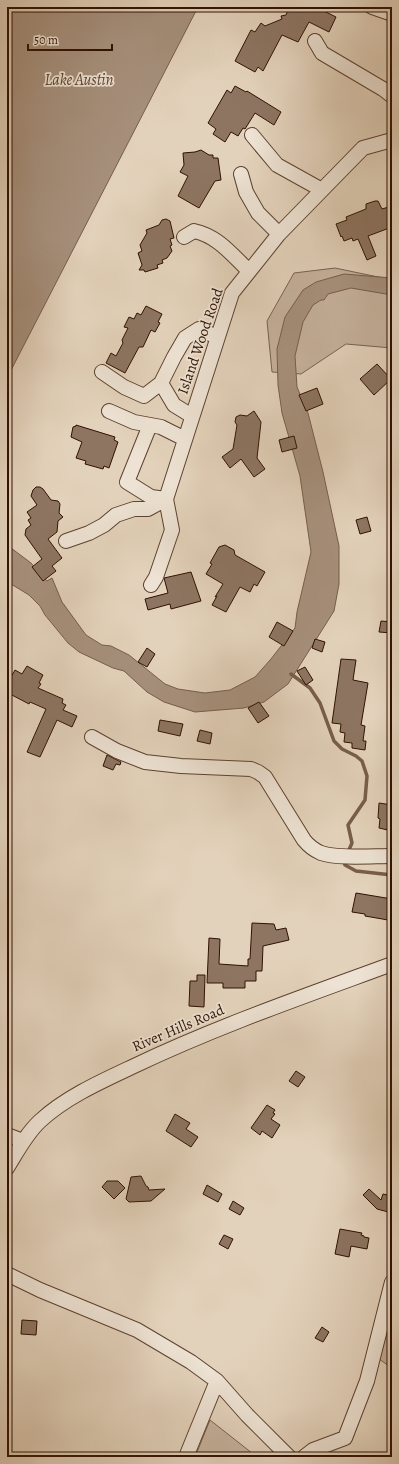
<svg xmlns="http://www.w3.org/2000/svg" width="399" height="1464" viewBox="0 0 399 1464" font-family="Alegreya,serif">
  <rect width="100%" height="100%" fill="#e3d2bb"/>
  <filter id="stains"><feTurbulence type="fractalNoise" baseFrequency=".005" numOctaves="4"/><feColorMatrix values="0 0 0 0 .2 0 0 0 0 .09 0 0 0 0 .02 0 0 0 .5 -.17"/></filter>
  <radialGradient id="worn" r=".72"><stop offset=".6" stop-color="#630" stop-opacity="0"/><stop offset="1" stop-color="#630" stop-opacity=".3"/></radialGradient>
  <path fill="#c5b19c" stroke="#7a614f" d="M335,268l48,10 9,5v65l-46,-4 -45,30 -29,-2 -5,-51 27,-48z
    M392,1301v67l-13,-9z
    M210,1420l47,37h-62z"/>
  <path fill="#a6907c" stroke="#775d4b" d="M7,7h191l-191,371z
    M344,274l48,4v17l-41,-7 -23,6 -4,6h-3l-8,5 -10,17 -8,34 2,31 11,26 15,59 16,74v38l-5,27 -46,73 -24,18 -20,6 -49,4 -31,-10 -17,-10 -23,-21 -11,-3 -34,-16 -11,-9 -23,-28 -5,-9 -11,-11 -18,-11h-4v-39l24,18 16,18 5,-3 10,24 24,33 16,10 9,1 18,9 36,29 13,5 27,4 25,-3 25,-13 16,-18 24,-31 2,-16 14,-60 -11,-76 -18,-63 -4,-28 -1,-36 8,-32 18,-27 13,-8z"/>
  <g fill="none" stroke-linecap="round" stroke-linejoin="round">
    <path stroke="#775d4b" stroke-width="3.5" d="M291,674l19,14 10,15 14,38 8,8 14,7 6,5 5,15 -2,24 -17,25 4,18 -4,9
      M344,861l1,4 11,6 36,4"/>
  </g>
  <path fill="#8d7562" stroke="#301102" d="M289,7h27l20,10 -7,15 -20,-10 -11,20 -16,-7 -19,36 -5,-4 -3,5 -20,-11 16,-31 4,2 6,-9 4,3 17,-7 -1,-3 5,-1z
    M235,86l11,6 1,-1 34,21 -7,13 -19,-12 -10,16 -2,-1 -5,8 -7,-4 -6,10 -12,-8 3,-5 -8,-6 19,-33 4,3z
    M201,150l8,5h4v3h5l3,22 -6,1 -16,27 -21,-12 10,-20 -8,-4 4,-7 -1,-12 12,-1z
    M375,201h3l4,8 10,-3v21l-24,9 8,20 -9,4 -9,-21 -5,2 -1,-3 -8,3 -2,-5 -1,1 -5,-13 11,-4 -1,-3 20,-8v-5z
    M166,219l4,2 4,17 -4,1 2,6 -2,1 2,5 -5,7 -5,2 1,3 -6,2 1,3 -13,4 -1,-2h-5l3,-5 -4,-12 4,-2 -2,-6 7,-12 -1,-3 13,-5 3,-5z
    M146,306l16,8 -4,8 2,1 -5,9 -4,-2 -8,17h-4l-14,26 -19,-10 5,-10 5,3 7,-13 -1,-3 6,-12 -4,-1 5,-10 5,2 3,-6 4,2z
    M377,364l14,15 -17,16 -14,-16z
    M317,388l6,16 -17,7 -7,-16z
    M254,411l7,11 -4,36 8,11 -11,8 -13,-18 -11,9 -8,-11 11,-8 4,-24 -2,-3 1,-5 4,-2 7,1z
    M76,425l39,12 -1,3 4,2 -9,26 -5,-2 -1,3 -18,-5 1,-3 -10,-3 6,-16 -11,-5 2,-10 3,-1z
    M294,436l3,12 -15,4 -3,-12z
    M36,487h4l3,2 8,11 7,1 2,3 -1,9 4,4 -5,4 -1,11 -9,7 14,19 -10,8 4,5 -13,10 -11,-14 10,-8 -17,-24 1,-6 5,-4 -3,-5 3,-2 -4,-6 10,-7 -6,-9 2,-6z
    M367,517l4,14 -11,3 -4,-14z
    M225,545l9,5 1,5 30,17 -8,14 -3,-2 -4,8 -10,-5 -14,25 -14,-7 5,-9 -2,1 8,-13 -17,-10 6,-10 -2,-1 9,-16z
    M191,572l10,29 -30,8 -1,-5 -22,6 -3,-11 23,-6 -4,-15z
    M381,621l11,1v11l-13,-1z
    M277,622l16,9 -9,15 -15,-9z
    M315,639l10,3 -3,10 -10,-4z
    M147,648l8,6 -8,13 -9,-5z
    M341,659l15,1 -3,20 15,3 -7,42 4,1 -2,15h3l-1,9 -13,-2v-5l-8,-1 1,-9 -5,-1 1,-8 -9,-1z
    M27,666l16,9 -4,8 2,1 -3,4 25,11 -1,4 4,2 -3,5 14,6 -5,11 -15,-7 -17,37 -13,-5 19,-43 -16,-7 -1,2 -19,-10 1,-2 -4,-2v-6l8,-14 7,4z
    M305,667l8,13 -7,5 -9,-14z
    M259,702l10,14 -11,7 -10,-15z
    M160,720l23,4 -3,12 -22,-5z
    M200,730l12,3 -2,11 -13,-3z
    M107,755l14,7 -1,3 -4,-1 -3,6 -10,-4z
    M379,803l13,2v26l-13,-3 1,-9 -2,-1z
    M356,893l36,6v16l-3,-1 -1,6 -23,-4v-2l-13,-2z
    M252,923l22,1 2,6 10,-2 3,12 -26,6 -1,25h-6v10h-11v7h-22v-5h-16l2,-45 11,1 -1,25 29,2v-7h2z
    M197,975h8l-1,32 -15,-1 1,-25h7z
    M296,1071l9,6 -7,10 -9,-6z
    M267,1105l8,5 -2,3 2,1 -4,5 9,6 -8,13 -10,-7 -2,4 -9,-7z
    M175,1114l15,9 -4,6 12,8 -7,10 -25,-16z
    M141,1176l5,10 2,1 1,3 16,-1 -14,12 -22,1 -3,-3 5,-22z
    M107,1181h11l7,7 -11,11 -12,-12z
    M207,1185l15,9 -4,8 -15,-8z
    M369,1189l12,11 2,-6 9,2 -2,14 2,3 -15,-4 -14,-14z
    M233,1201l11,7 -4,7 -11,-6z
    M340,1229l22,4 -1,2 3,1v1l5,1 -2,11 -16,-3 -2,11 -14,-3z
    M224,1235l9,4 -5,10 -9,-5z
    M22,1320l15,1 -1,14 -15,-1z
    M322,1327l7,5 -6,10 -8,-4z"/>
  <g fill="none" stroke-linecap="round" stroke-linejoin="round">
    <defs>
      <path id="minor" d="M372,7l20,7
        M315,41l7,12 61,36 9,7
        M252,135l25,30 45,25
        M241,174l5,18 12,21 21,21
        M184,237l10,-6c24,5 38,24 55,40
        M102,372l22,15 20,9 17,-13
        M109,411l25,11 27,5 24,12
        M192,416l-18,-11 -13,-22 13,-26 11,-19 14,-9 11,5 8,2
        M150,425l-23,57 24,15 15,2
        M66,541l23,-8 15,-8 12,-10 18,-6h14l18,-10
        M151,585l5,-8 16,-47 -6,-31 66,-206 47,-59 84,-86 29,-8
        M92,737l25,14 28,11 36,4 70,3 7,3 7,5 39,63c4,5 10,10 17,13 18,6 51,3 71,3
        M7,1135l16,6
        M7,1168c10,-16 19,-34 33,-47 26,-24 62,-40 94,-55 84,-40 171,-70 258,-102
        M7,1274l33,16 97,40 54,32 26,19 30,34 42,42
        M186,1457l31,-76
        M304,1457l9,-7 32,-12 22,-57 25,-99"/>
    </defs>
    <use href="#minor" stroke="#5d4130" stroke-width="16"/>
    <use href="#minor" stroke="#ede2d3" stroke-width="14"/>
  </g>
  <g text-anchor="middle" stroke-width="3.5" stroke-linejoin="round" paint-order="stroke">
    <g font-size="15" fill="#301102" stroke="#ede2d3">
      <text transform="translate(200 341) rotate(-71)" y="5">Island Wood Road</text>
      <text transform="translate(178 1028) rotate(-23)" y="5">River Hills Road</text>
    </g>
    <g font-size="16" font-style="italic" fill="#5f4433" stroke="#ede2d3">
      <text x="79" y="85">Lake Austin</text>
    </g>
  </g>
  <rect width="399" height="1464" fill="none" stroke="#e3d2bb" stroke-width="24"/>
  <rect x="8" y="8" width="383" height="1448" fill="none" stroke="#301102" stroke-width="2"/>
  <rect x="12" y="12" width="375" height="1440" fill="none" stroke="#301102"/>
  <path d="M28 44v6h84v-6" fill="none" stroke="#301102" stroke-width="2"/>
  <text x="34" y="44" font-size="12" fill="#301102" stroke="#ede2d3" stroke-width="3" paint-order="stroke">50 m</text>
  <rect width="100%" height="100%" filter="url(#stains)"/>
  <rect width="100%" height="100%" fill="url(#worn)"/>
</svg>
